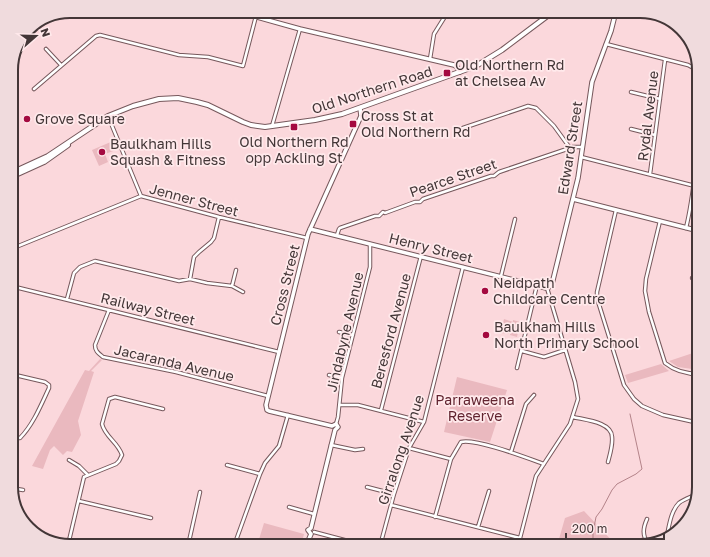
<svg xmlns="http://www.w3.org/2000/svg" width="710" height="557" viewBox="0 0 710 557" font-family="'Golos Text',sans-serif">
  <rect width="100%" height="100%" fill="#fbd8dc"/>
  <path fill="#eab9bf" d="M113,141l3,9 -11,4 3,8 -9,4 -7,-16z
    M504,319l9,3v-2l7,2 -3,15 -7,-2v-1l-9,-1z
    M699,351v19l-21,-3 -9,-6z
    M100,359l2,1 -11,11 3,1 -16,49 3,14 -9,17 -5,-1 -4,4 -9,-9 -4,4 -7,19 -11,-3 53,-96 4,1z
    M661,364l8,7 -41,12 -3,-8z
    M457,377l50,13 -17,52 -46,-10z
    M584,511l33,35h-60l8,-28z
    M264,523l40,11 -3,12h-44z"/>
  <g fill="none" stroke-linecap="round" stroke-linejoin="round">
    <path stroke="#b48389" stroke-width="1" d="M593,546v-14l3,-15 6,-8 10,-19 5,-6 19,-10 6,-5 -12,-55"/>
    <defs>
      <path id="street" d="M251,15l1,-4
        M606,44l82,21 11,6
        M46,49l15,16
        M430,59l4,-25 10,-16 2,-6 -2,-1
        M34,89l62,-53 4,-1 79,20 29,2 35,9 13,-50
        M631,92l29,7
        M108,116l33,80
        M272,126l28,-97
        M463,128l65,-22 8,2 18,18 16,22
        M631,129l24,6
        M581,157l118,30
        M650,174l15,-114
        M141,196l78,21 88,21
        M616,210l-19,82v6l27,87 10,14 8,7 21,9 36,8
        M660,221l-14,58 -1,12 4,21 16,51c10,8 22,11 34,11
        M686,228c7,-28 9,-57 13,-86
        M337,235l2,-6 1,-1 35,-12h4l4,-4 2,1 30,-11h5l3,-3 68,-23h3l5,-4 74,-25h9
        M11,249l130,-53
        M501,276l14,-57
        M692,278h7
        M190,279l4,-22 5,-5 12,-10 3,-4 5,-21
        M11,286l268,66
        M232,286l4,-16
        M67,299l7,-26 6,-6 15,-6 84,20 11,-2 17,4 25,3 11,6
        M109,310l-14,35c0,6 3,8 8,12l73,15 92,24
        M339,332l14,3
        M522,351l22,6 21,-7
        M517,368l20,-83
        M329,375l13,3
        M339,405h19l66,17
        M381,410l40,-154
        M573,417c12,3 39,5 39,20 1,8 -2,17 -4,25
        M336,424l2,-7 4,-39 28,-111v-23
        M11,438h9c13,-13 21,-33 29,-50v-3l-4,-3 -34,-8
        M331,445l24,5 8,-1
        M409,448l42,11
        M511,452l15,-48 8,-9
        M69,460l10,6 9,9
        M227,465l33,9
        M367,487l27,7
        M11,488l12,2
        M79,501l72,17
        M391,505l129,33
        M289,507l25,7
        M435,517l16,-58 10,-17c15,-4 66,16 83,22
        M647,519c-4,9 -5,16 1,25
        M478,527l11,-36
        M314,532l53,14
        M666,540c3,-12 4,-28 13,-37 5,-4 12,-6 18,-9
        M68,545l16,-68 32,-13 3,-3 3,-6c-4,-13 -17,-18 -20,-31l7,-25 6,-2 48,12
        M188,546l12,-54
        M234,546l26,-72 5,-11 14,-17 9,-31
        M380,546l14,-52 15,-46 15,-26 2,-8 37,-147
        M518,546l18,-70 34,-52 8,-25 -3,-17 -28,-94"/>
      <path id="secondary" d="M235,11l65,18 154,36 3,2 3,5
        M573,199l126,32
        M310,229l236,59 3,-1 3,-3 26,-106 14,-96 19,-51 5,-20
        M332,426l-63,-15 -2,-1 -1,-5 42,-171 53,-118 -1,-8
        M311,534l-3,-4 3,-2 24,-98 3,-3 -2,-3 -4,2
        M306,546l5,-12"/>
      <path id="primary" d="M11,173l37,-17 60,-40 25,-10 26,-7 19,-1 19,4 11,3 35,17 8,3 14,2 50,-7 27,-6 134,-48 26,-16 52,-39
        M11,177l33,-15 24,-17"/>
    </defs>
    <use href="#street" stroke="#76585c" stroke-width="4.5"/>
    <use href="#secondary" stroke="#76585c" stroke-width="5.5"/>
    <use href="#primary" stroke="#76585c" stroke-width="6"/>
    <use href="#street" stroke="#fff" stroke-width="2.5"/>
    <use href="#secondary" stroke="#fff" stroke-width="3.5"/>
    <use href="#primary" stroke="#fff" stroke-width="4"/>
  </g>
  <g fill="#a40a40" stroke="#ffe9eb" stroke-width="1.5">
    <rect x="443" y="69" width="8" height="8" rx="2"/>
    <circle cx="27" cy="119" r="4"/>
    <rect x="349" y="120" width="8" height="8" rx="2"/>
    <rect x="290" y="123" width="8" height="8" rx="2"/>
    <circle cx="102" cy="152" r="4"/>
    <circle cx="485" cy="291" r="4"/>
    <circle cx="486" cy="335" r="4"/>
  </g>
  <g text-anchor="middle" stroke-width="3.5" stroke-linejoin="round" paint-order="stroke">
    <g font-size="14" fill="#433637" stroke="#ffe9eb" text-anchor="start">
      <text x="455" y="70">Old Northern Rd<tspan x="455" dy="16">at Chelsea Av</tspan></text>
      <text x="361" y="121">Cross St at<tspan x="361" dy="16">Old Northern Rd</tspan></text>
      <text x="35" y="124">Grove Square</text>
      <text x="294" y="147" text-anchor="middle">Old Northern Rd<tspan x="294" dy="16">opp Ackling St</tspan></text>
      <text x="110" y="149">Baulkham Hills<tspan x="110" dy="16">Squash &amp; Fitness</tspan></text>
      <text x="493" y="288">Neidpath<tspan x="493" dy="16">Childcare Centre</tspan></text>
      <text x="494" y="332">Baulkham Hills<tspan x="494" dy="16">North Primary School</tspan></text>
    </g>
    <g font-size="14" fill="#433637" stroke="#ffe9eb">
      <text transform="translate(372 90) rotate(-18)" y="5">Old Northern Road</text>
      <text transform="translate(648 116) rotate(-83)" y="5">Rydal Avenue</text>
      <text transform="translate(570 148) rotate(-81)" y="5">Edward Street</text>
      <text transform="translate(453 178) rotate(-19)" y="5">Pearce Street</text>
      <text transform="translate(194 200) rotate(15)" y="5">Jenner Street</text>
      <text transform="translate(431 248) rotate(14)" y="5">Henry Street</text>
      <text transform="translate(285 285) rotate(-76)" y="5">Cross Street</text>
      <text transform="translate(148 309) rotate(14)" y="5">Railway Street</text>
      <text transform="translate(391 331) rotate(-75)" y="5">Beresford Avenue</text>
      <text transform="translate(345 332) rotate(-77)" y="5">Jindabyne Avenue</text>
      <text transform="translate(174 363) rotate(13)" y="5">Jacaranda Avenue</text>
      <text transform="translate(401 450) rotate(-71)" y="5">Girralong Avenue</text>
    </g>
    <g font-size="14" fill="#61232f" stroke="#ffe9eb">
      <text x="475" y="405">Parraweena<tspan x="475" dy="16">Reserve</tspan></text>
    </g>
  </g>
  <path d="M0 0H710V557H0ZM70 18H640A52 52 0 0 1 692 70V487A52 52 0 0 1 640 539H70A52 52 0 0 1 18 487V70A52 52 0 0 1 70 18Z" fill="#f0dbdd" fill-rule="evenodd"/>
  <path fill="none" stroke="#433637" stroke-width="2" d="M70 18H640A52 52 0 0 1 692 70V487A52 52 0 0 1 640 539H70A52 52 0 0 1 18 487V70A52 52 0 0 1 70 18Z"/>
  <g transform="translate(36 36) rotate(70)" stroke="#ffe9eb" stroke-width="3" paint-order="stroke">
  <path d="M0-3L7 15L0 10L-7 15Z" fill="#433637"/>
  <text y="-6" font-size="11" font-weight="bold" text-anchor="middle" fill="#433637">N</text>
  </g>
  <path d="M566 533v6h98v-6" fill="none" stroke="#433637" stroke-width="2"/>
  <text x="572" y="533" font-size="12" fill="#433637" stroke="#ffe9eb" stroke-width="3" paint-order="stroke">200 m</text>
</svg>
